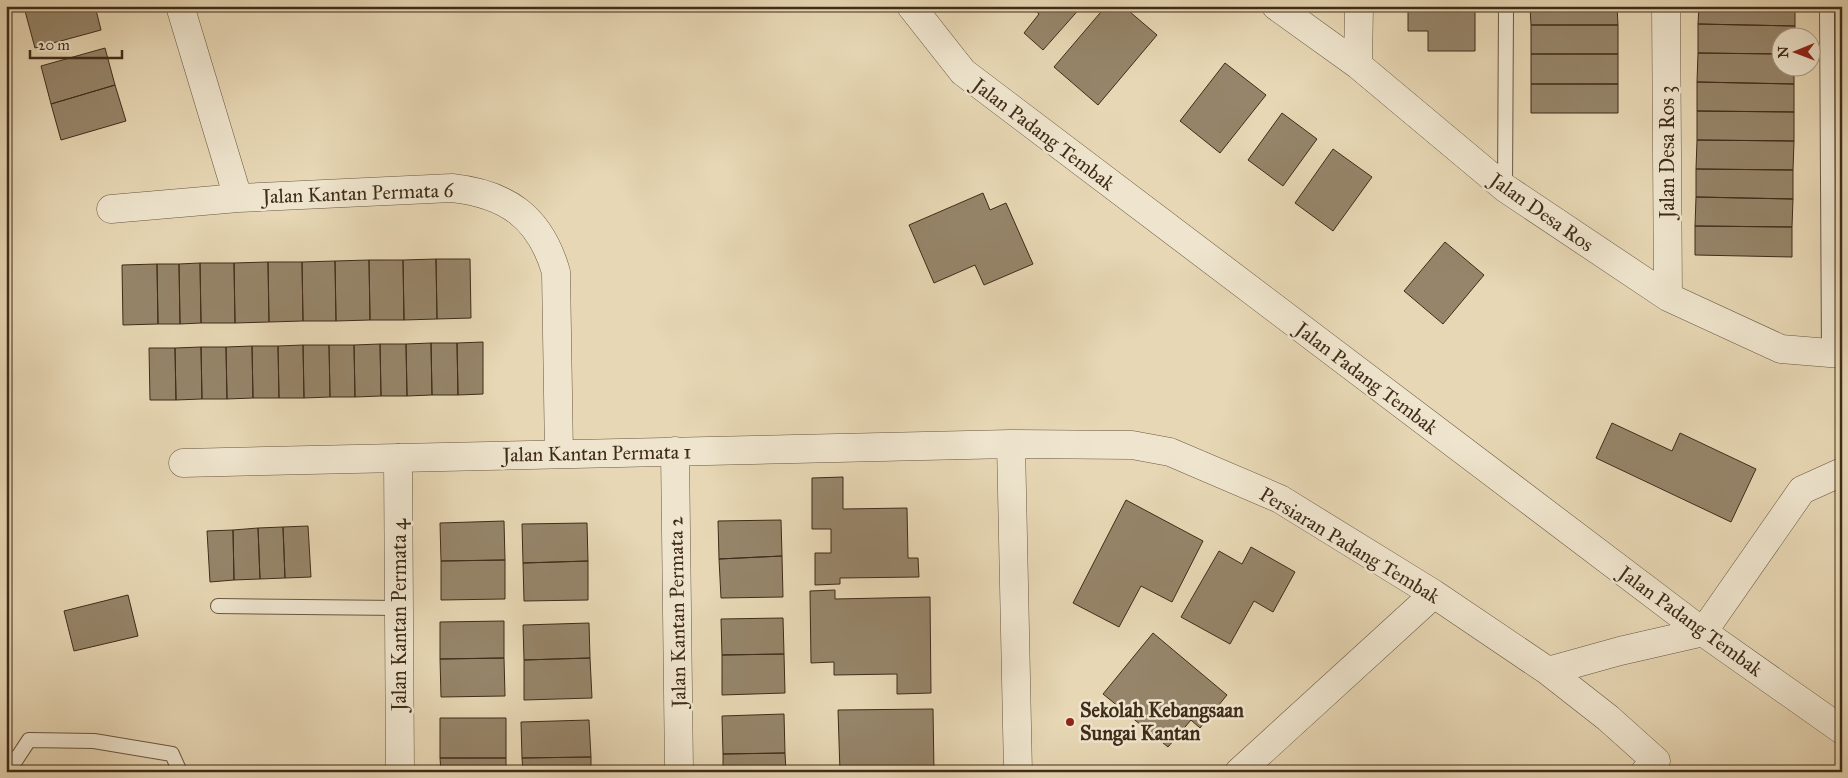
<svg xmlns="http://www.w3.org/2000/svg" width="1848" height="778" viewBox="0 0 1848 778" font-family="'IM FELL Great Primer',serif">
  <rect width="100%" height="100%" fill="#e7d7b4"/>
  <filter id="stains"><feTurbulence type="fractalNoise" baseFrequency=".004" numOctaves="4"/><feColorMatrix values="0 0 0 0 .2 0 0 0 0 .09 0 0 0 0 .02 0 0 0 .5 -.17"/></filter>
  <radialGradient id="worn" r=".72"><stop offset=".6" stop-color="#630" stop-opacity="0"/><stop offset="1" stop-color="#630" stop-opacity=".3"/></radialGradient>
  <path fill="#96856a" stroke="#3f2c19" d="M41,6h54l6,24 -66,18 -10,-37z
    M1030,6h52l-39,44 -19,-17 15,-19z
    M1106,6h17l34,29 -59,70 -44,-38z
    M1408,6h67v45h-47v-20h-20z
    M1530,6h87l1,19h-87z
    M1699,6h96v20l-97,-2z
    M1838,6h4v21h-4z
    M1698,24l97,2v12h-15v16l-82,-1z
    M1531,25h87v29h-87z
    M1838,27h4v28h-4z
    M105,48l10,37 -64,19 -10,-38z
    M1698,53l82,1v14h14v16l-97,-2z
    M1531,54h87v30h-87z
    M1838,55h4v28h-4z
    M1225,63l41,32 -46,58 -40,-32z
    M1697,82l97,2v28l-97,-1z
    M1838,83h4v29h-4z
    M1531,84h87v29h-87z
    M115,85l11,36 -65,19 -10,-36z
    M1697,111l97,1v29l-97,-1z
    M1838,112h4v28h-4z
    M1282,113l35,26 -34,47 -35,-26z
    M1697,140l97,1 -1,29 -97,-1z
    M1838,140h4v28h-4z
    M1333,149l39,28 -39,54 -38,-28z
    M1838,168h4v29h-4z
    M1696,169l97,1v29l-97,-2z
    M983,193l7,17 16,-7 27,61 -49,21 -9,-20 -41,18 -25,-58z
    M1696,197l97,2 -1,28 -97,-1z
    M1838,197h4v29h-4z
    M1695,226l97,1v30l-97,-2z
    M1838,226h4v28h-4z
    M1445,242l39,33 -41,49 -39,-33z
    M1838,254h4v28h-4z
    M436,259l1,60 -33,1 -1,-60z
    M436,259h34l1,59 -34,1z
    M369,260l1,60 -34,1 -1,-60z
    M369,260h34l1,60h-34z
    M335,261l1,60h-33l-1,-59z
    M268,262l1,60 -34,1 -1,-60z
    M268,262h34l1,59 -34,1z
    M200,263l1,60 -21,1 -1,-60z
    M200,263h34l1,60h-34z
    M157,264l1,60 -35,1 -1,-60z
    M157,264h22l1,60h-22z
    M483,342v52l-25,1 -1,-52z
    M431,343l1,52 -25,1 -1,-52z
    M431,343h26l1,52h-26z
    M380,344l1,52 -26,1 -1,-52z
    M380,344h26l1,52h-26z
    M303,345l1,53h-25l-1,-52z
    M303,345h26l1,52 -26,1z
    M329,345h25l1,52h-25z
    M252,346l1,52 -26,1 -1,-52z
    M252,346h26l1,52h-26z
    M201,347l1,52 -26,1 -1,-52z
    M201,347h25l1,52h-25z
    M149,348h26l1,52h-26z
    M1612,423l60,28 8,-18 76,36 -25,53 -135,-64z
    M843,477v32l64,-1 1,50h10l1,19 -79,1v6l-25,1v-32h16v-24h-19v-51z
    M1126,500l77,41 -31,61 -31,-16 -22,41 -46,-24z
    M781,520l1,36 -63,3 -1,-38z
    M504,521l1,39 -64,1 -1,-38z
    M587,523l1,38 -65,2 -1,-39z
    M308,526l3,51 -26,1 -2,-51z
    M283,527l2,51 -25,1 -2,-51z
    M258,528l2,51 -26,1 -1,-50z
    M233,530l1,50 -24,2 -3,-51z
    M1251,547l44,25 -22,40 -19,-11 -24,43 -49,-27 38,-66 23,13z
    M782,556l1,41 -62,1 -2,-39z
    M505,560v39l-64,1v-39z
    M588,561v39l-64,1 -1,-38z
    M835,590v9l95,-2 1,96 -34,1v-20l-63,1v-13l-23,1 -1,-72z
    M128,595l10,41 -64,15 -10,-40z
    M783,618l1,36 -62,1 -1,-36z
    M504,621v37l-64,1v-37z
    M589,623l1,35 -66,2 -1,-35z
    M1153,633l74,62 -27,33 -9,-8 -23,27 -65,-53z
    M784,654l1,39 -63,2v-40z
    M504,658l1,38 -64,1 -1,-38z
    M590,658l2,40 -68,2v-40z
    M933,709l1,63h-94l-2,-62z
    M784,714l1,39 -62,1 -1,-38z
    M440,718h66v40h-66z
    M589,720l2,37 -69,1 -1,-36z
    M785,753l1,19h-63v-18z
    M591,757v15h-68l-1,-14z
    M440,758h66v14h-65z"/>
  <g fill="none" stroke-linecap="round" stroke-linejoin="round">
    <defs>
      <path id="lane" d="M1827,6l2,347
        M1505,188l1,-182
        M218,606l181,2
        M8,772l21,-32 65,1 78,13 8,18"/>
      <path id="street" d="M180,6l58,192
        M911,6l52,66 740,560 139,98
        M1276,6l82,59 147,123 163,109 113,52 61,5
        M1666,6l2,291
        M1358,65l1,-59
        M111,209l127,-11 214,-10c55,6 88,29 104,84l3,182
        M1011,444l7,328
        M675,451l4,321
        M398,458l2,314
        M183,463l828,-19 121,1 38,7 110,47 154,95 114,77 60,47 48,43 -11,11
        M1548,671l72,-20 83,-19 99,-142 40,-18
        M1239,772l195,-178"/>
    </defs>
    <use href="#lane" stroke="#695740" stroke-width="16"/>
    <use href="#street" stroke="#695740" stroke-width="29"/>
    <use href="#lane" stroke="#efe5ce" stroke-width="14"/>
    <use href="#street" stroke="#efe5ce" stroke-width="28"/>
  </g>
  <circle fill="#8f2418" stroke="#efe5ce" stroke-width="2" cx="1070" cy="722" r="5"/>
  <g text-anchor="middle" stroke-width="5" stroke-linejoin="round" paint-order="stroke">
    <g font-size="20" fill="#3f2c19" stroke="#efe5ce">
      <text transform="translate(1044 134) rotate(37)" y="7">Jalan Padang Tembak</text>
      <text transform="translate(1667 152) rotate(-90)" y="7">Jalan Desa Ros 3</text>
      <text transform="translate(358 193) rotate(-2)" y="7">Jalan Kantan Permata 6</text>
      <text transform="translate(1542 212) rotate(35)" y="7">Jalan Desa Ros</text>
      <text transform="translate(1367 378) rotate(37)" y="7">Jalan Padang Tembak</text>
      <text transform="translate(597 453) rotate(-1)" y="7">Jalan Kantan Permata 1</text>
      <text transform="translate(1350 545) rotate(31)" y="7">Persiaran Padang Tembak</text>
      <text transform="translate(677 612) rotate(-91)" y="7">Jalan Kantan Permata 2</text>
      <text transform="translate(399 615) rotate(-90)" y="7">Jalan Kantan Permata 4</text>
      <text transform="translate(1691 621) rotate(36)" y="7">Jalan Padang Tembak</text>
    </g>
    <g font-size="20" font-weight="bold" fill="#3f2c19" stroke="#efe5ce" text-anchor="start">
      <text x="1080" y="717">Sekolah Kebangsaan<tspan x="1080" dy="23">Sungai Kantan</tspan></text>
    </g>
  </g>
  <rect width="1848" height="778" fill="none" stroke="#e7d7b4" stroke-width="25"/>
  <rect x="8" y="8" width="1833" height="763" fill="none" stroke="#3f2c19" stroke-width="2.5"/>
  <rect x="12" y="12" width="1823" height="753" fill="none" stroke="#3f2c19"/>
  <g transform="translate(1796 52) rotate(269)"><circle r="24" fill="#efe5ce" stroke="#a99b86"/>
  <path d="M0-4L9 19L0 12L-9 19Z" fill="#8f2418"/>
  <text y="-8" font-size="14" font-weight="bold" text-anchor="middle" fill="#3f2c19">N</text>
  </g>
  <path d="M30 50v8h92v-8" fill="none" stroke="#3f2c19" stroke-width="2.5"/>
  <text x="38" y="50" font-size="15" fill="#3f2c19" stroke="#efe5ce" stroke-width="4" paint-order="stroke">20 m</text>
  <rect width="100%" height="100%" filter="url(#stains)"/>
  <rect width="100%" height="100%" fill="url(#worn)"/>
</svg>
